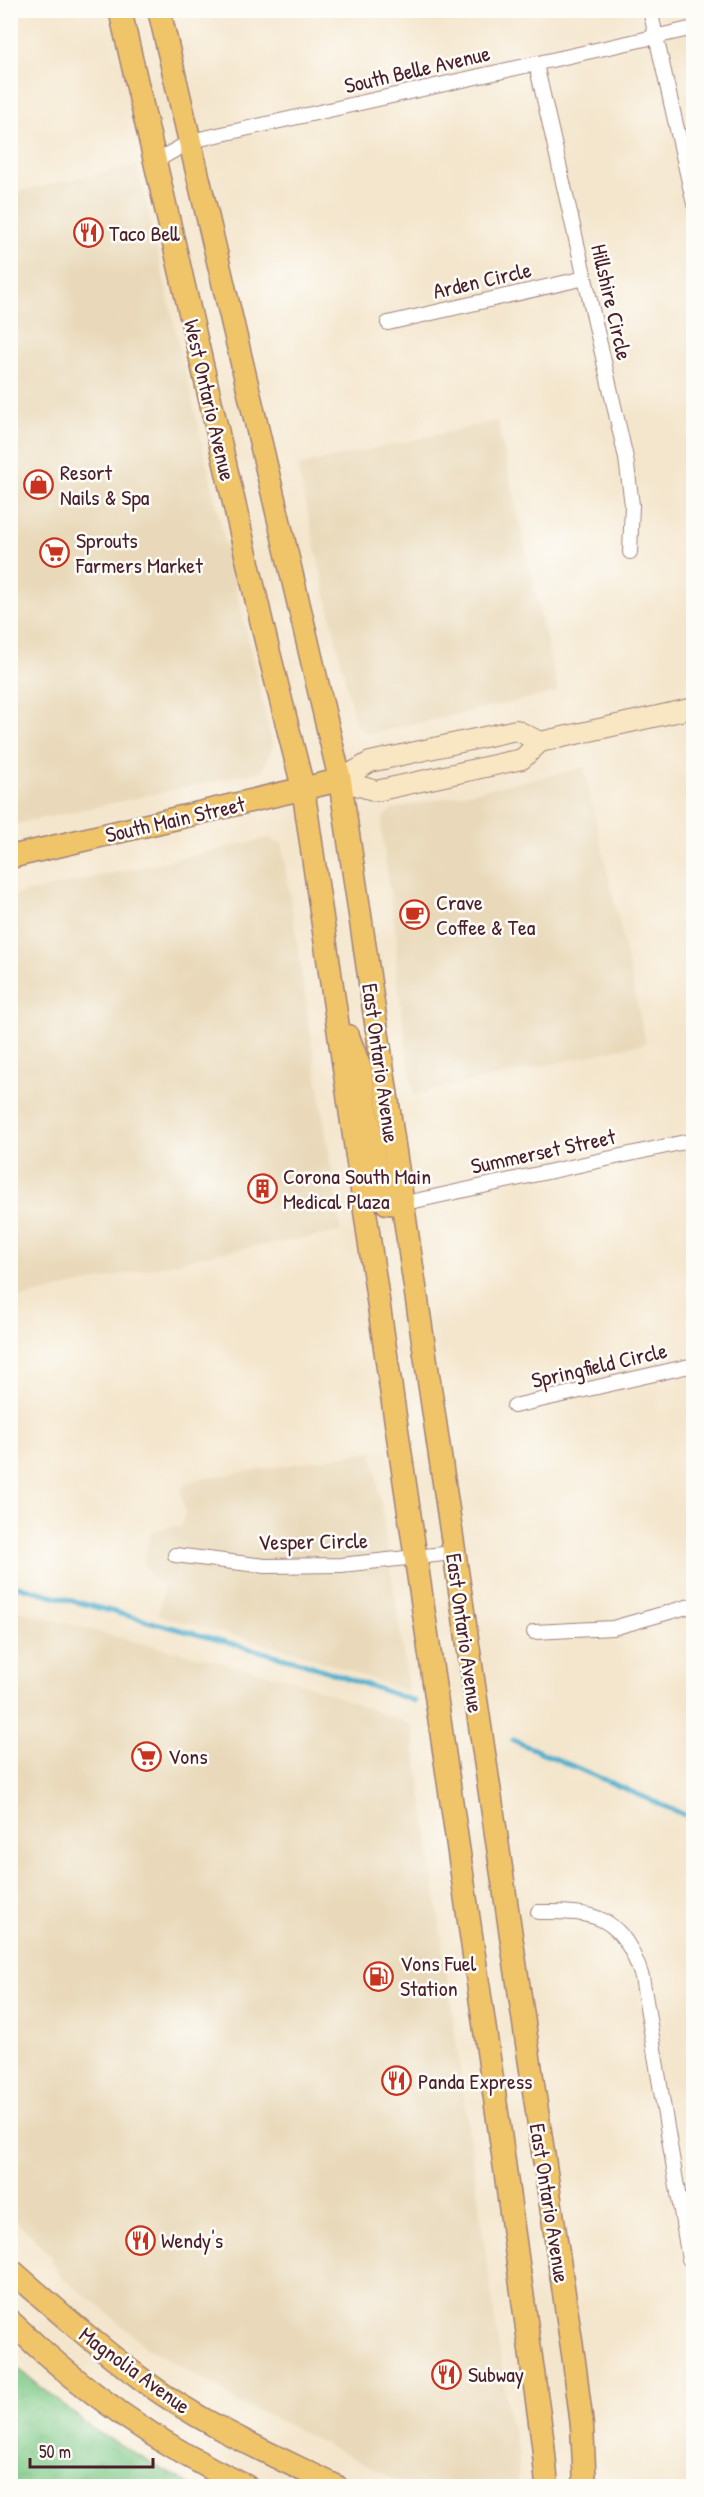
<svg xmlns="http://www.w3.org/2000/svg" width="704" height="2497" viewBox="0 0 704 2497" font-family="'Patrick Hand',sans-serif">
  <defs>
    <pattern id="park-crowns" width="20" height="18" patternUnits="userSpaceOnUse" patternTransform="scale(1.5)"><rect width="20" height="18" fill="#7dc987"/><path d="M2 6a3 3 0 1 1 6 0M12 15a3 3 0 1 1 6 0" fill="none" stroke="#6eac75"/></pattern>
  </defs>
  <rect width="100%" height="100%" fill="#fdfcf7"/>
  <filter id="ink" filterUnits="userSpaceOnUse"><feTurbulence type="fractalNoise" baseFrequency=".0167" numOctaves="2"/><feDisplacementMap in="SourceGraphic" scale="12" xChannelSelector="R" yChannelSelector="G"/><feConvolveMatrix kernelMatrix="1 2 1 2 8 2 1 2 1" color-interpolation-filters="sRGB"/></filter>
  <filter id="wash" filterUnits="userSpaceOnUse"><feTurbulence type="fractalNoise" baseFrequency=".008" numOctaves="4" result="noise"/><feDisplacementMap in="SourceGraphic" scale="24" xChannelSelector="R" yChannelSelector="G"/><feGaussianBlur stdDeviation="1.35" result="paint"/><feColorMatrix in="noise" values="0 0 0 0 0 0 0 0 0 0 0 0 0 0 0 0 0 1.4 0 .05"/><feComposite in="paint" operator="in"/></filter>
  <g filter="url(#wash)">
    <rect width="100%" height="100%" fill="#f4e6cd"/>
    <path fill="#e9d9ba" d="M137,165l136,581 -11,25 -251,54v-632z
      M497,421l61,271 -189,42 -7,-4 -7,-7 -58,-257z
      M584,768l62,275 -233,52 -17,-124 1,-29 -16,-115 3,-10 9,-8z
      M269,838l13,6 59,388 -124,21 -206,47v-404z
      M373,1451l36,241 -110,-39 -141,-38 7,-30 -8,-2 -14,-19 7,-28 3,-5 18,-5 10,2 4,-15 -4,-22 5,-7 9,-4z
      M10,1608l107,29 177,43 118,45 96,688 11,41 -1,24 -6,8h-105l-139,-71 -29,-11 -22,-17 -71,-40 -49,-43 -32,-23 -14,-19v-6l-40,-41z"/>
    <path fill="url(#park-crowns)" stroke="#647459" stroke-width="1.5" d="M10,2362l84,68 97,56h-180z"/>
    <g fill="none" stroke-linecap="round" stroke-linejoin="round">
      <path stroke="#4eafcd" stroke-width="5" d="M10,1584l290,78 114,39
        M513,1740l181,79"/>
    </g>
  </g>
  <g filter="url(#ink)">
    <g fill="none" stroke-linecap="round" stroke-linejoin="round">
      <defs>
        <path id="street" d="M650,10l44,194
          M536,64l90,394 6,47 -2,47
          M154,162l37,-21 503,-113
          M388,323l197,-45
          M401,1204l293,-64
          M514,1406l180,-41
          M175,1555l90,11 76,-1 112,-12
          M534,1632l79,-4 81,-23
          M538,1912c59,-1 84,4 104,65l47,282 5,-1"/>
        <path id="secondary" d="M340,780l36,11 146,-32 18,-17 154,-34
          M340,780l30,-18 146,-32 24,12"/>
        <path id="primary" d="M120,10l146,631 37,147 197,1345 43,311 4,42
          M159,10l181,770 234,1581 8,65 3,60
          M10,857l330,-77
          M348,1036l12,32 18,119 9,16 14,1
          M10,2269c44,39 87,77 134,112 58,43 127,73 192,105
          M10,2321c69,67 150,125 236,165"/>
      </defs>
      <use href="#street" stroke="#9f827c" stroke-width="16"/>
      <use href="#secondary" stroke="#9f827c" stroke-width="22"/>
      <use href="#primary" stroke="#9f827c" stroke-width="25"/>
      <use href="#street" stroke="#fff" stroke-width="14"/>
      <use href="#secondary" stroke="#f9e7c3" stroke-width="20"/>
      <use href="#primary" stroke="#f0c469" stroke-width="22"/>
    </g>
  </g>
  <defs>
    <symbol id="restaurant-ring" viewBox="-11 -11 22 22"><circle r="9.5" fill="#fdfcf7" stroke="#c8321e" stroke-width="1.5"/><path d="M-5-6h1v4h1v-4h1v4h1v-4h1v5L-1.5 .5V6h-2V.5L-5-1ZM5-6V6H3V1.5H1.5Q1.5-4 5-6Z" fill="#c8321e"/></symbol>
    <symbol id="shop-ring" viewBox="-11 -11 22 22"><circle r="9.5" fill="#fdfcf7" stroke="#c8321e" stroke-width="1.5"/><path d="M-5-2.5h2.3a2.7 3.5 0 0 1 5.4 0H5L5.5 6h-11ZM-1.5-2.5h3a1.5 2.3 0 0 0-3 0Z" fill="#c8321e"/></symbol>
    <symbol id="supermarket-ring" viewBox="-11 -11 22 22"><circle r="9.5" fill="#fdfcf7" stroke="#c8321e" stroke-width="1.5"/><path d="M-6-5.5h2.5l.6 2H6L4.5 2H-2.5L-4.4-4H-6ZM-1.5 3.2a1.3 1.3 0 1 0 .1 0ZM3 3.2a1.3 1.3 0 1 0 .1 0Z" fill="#c8321e"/></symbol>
    <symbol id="cafe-ring" viewBox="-11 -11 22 22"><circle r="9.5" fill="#fdfcf7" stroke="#c8321e" stroke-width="1.5"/><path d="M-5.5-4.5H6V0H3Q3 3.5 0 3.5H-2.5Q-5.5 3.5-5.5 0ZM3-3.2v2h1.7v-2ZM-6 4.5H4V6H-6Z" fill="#c8321e"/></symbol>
    <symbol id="building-ring" viewBox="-11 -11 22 22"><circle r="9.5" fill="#fdfcf7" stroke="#c8321e" stroke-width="1.5"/><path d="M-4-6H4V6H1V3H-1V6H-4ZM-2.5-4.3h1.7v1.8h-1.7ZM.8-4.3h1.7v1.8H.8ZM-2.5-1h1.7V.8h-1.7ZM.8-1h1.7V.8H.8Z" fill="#c8321e"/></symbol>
    <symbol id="fuel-ring" viewBox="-11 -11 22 22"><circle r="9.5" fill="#fdfcf7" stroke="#c8321e" stroke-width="1.5"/><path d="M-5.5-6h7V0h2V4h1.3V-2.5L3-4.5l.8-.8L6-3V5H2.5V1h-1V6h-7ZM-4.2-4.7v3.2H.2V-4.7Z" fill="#c8321e"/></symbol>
  </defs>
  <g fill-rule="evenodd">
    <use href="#restaurant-ring" x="72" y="216" width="33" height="33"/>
    <use href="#shop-ring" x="22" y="468" width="33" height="33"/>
    <use href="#supermarket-ring" x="38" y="536" width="33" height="33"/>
    <use href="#cafe-ring" x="398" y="898" width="33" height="33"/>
    <use href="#building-ring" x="246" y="1172" width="33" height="33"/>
    <use href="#supermarket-ring" x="130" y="1740" width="33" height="33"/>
    <use href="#fuel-ring" x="362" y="1960" width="33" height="33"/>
    <use href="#restaurant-ring" x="380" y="2064" width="33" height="33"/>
    <use href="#restaurant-ring" x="124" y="2224" width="33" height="33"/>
    <use href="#restaurant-ring" x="430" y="2358" width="33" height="33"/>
  </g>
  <g text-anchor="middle" stroke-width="5" stroke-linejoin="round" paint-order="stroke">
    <g font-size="22" fill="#4a1f2b" stroke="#fdfcf7">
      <text transform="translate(417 69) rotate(-13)" y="8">South Belle Avenue</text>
      <text transform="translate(482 280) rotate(-13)" y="8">Arden Circle</text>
      <text transform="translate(612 302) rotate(77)" y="8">Hillshire Circle</text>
      <text transform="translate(210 400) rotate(77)" y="8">West Ontario Avenue</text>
      <text transform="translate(175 819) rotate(-13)" y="8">South Main Street</text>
      <text transform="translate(381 1063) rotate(82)" y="8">East Ontario Avenue</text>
      <text transform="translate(543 1151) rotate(-12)" y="8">Summerset Street</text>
      <text transform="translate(599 1365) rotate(-13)" y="8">Springfield Circle</text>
      <text transform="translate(313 1541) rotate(-1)" y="8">Vesper Circle</text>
      <text transform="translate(465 1633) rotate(82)" y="8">East Ontario Avenue</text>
      <text transform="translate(550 2203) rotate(81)" y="8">East Ontario Avenue</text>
      <text transform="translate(135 2370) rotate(36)" y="8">Magnolia Avenue</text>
    </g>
    <g font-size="22" fill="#4a1f2b" stroke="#fdfcf7" text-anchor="start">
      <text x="109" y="241">Taco Bell</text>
      <text x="60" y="480">Resort<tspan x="60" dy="25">Nails &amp; Spa</tspan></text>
      <text x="76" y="548">Sprouts<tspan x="76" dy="25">Farmers Market</tspan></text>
      <text x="436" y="910">Crave<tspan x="436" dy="25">Coffee &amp; Tea</tspan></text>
      <text x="283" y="1184">Corona South Main<tspan x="283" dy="25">Medical Plaza</tspan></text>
      <text x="168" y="1764">Vons</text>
      <text x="400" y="1971">Vons Fuel<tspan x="400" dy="25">Station</tspan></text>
      <text x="418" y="2089">Panda Express</text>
      <text x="161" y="2248">Wendy's</text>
      <text x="468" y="2382">Subway</text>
    </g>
  </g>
  <rect width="704" height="2497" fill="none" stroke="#fdfcf7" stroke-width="36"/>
  <path d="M30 2458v9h123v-9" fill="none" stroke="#4a1f2b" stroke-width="3"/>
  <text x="39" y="2458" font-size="18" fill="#4a1f2b" stroke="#fdfcf7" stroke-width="4.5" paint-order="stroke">50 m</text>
</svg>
